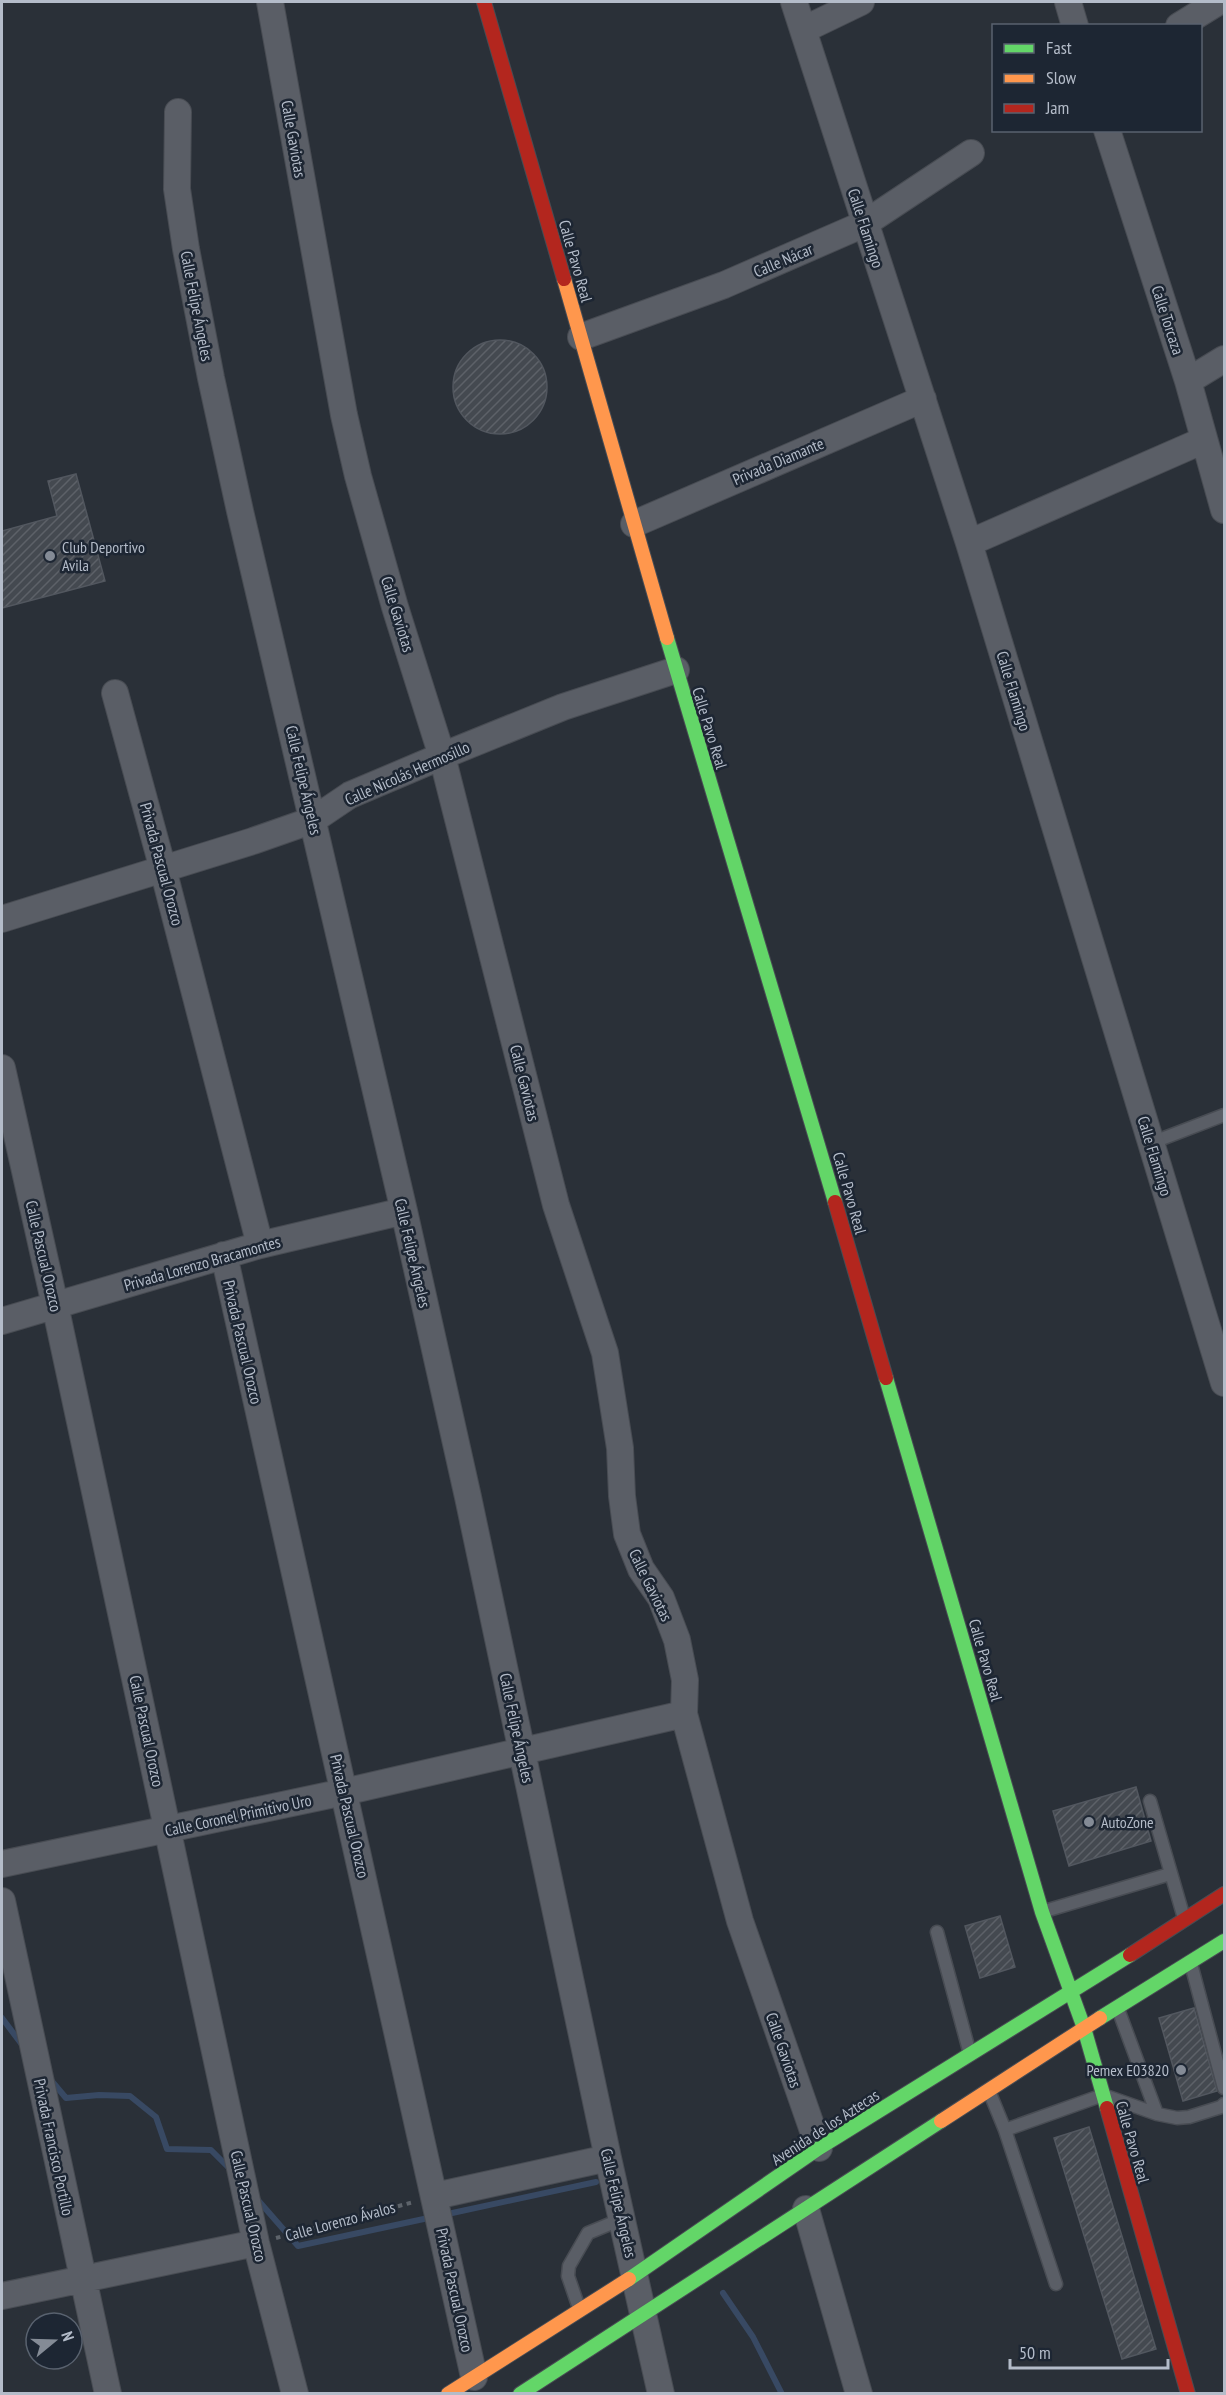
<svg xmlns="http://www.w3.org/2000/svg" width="1226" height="2395" viewBox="0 0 1226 2395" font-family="'PT Sans Narrow',sans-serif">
  <defs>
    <pattern id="building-hatch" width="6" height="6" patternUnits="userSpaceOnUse" patternTransform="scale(1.5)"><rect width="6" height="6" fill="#444950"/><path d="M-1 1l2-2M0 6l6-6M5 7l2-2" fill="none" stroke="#5d6168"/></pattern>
  </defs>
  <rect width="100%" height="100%" fill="#2a3038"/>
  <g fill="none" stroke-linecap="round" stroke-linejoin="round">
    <path stroke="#384963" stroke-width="6" d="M2,2018l21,28
      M50,2079l16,19 33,-3 31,1 26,21 11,32 44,1 21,21
      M257,2199l41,47 135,-29
      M443,2215l153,-33
      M723,2293l30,44 29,57"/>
  </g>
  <path fill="url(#building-hatch)" stroke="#52575f" stroke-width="1.5" d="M453 387a47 47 0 1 1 94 0a47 47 0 1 1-94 0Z
    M76,474l29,107 -103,27v-77l55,-15 -9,-35z
    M1136,1787l15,54 -82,25 -16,-55z
    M1000,1916l15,51 -35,11 -15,-52z
    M1194,2008l23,83 -34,10 -24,-83z
    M1089,2127l67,222 -34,10 -68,-221z"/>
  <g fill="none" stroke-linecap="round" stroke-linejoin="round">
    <defs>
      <path id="lane" d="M1151,1143l73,-28
        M1150,1801l34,117
        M1045,1911l125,-37
        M937,1932l33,122
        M1191,1964l33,124
        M1118,2009l39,105
        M989,2091l16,39 51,154
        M1005,2130l98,-35 54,19 20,4 12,-1 32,-10 3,-3
        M579,2308l-11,-32 1,-10 19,-33 34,-14"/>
      <path id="street" d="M270,2l74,413 14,61 37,131 47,149 114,449 49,148 15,95 2,48 5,38 14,35 20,29 16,42 8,40 -1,34 56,207 79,227
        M794,2l175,541 255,840
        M1068,2l7,24
        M1179,26l39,-24
        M803,30l58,-28
        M178,112l-1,77 9,60 25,129 29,133 164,700 64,286 140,661 53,236
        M1107,130l81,251 36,129
        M581,337l143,-52 140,-61 107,-71
        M1188,381l36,-22
        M634,524l289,-125
        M969,543l235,-103
        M115,693l48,176 97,376
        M2,919l251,-78 60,-21 37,-25 92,-39 121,-49 113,-37
        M2,1068l53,237 201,938 39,151
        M224,1255l250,1122
        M2,1321l258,-76 144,-34
        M2,1864l342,-72 340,-78
        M2,1901l106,493
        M435,2196l173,-38
        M806,2209l53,185
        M2,2296l254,-53"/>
      <path id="fast" d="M667,638l168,564
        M886,1378l156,534 42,116 23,80
        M1100,2018l124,-77
        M629,2279l190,-131 311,-193
        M520,2394l421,-273"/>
      <path id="slow" d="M564,279l103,359
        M941,2121l159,-103
        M448,2394l181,-115"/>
      <path id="jam" d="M484,2l80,277
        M835,1202l51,176
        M1130,1955l94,-61
        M1107,2108l81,286"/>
    </defs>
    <use href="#lane" stroke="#484c53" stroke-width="15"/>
    <use href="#street" stroke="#484c53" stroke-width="28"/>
    <use href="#fast" stroke="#484c53" stroke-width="16"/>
    <use href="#slow" stroke="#484c53" stroke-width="16"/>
    <use href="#jam" stroke="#484c53" stroke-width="16"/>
    <path stroke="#5d636a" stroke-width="4" stroke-dasharray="4.5 4.5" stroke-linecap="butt" d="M276,2238l138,-36"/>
    <use href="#lane" stroke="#5a5e66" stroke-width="12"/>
    <use href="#street" stroke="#5a5e66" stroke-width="26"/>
    <use href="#fast" stroke="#63d668" stroke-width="14"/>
    <use href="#slow" stroke="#ff974d" stroke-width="14"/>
    <use href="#jam" stroke="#b3261e" stroke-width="14"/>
  </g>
  <g fill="#848b96" stroke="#1d2633" stroke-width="2">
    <circle cx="50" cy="556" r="6"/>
    <circle cx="1089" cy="1822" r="6"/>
    <circle cx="1181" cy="2070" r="6"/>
  </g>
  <g text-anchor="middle" stroke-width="5" stroke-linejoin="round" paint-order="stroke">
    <g font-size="16" fill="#b4bcc9" stroke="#1d2633">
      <text transform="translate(294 139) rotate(80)" y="6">Calle Gaviotas</text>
      <text transform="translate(866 228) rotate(72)" y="6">Calle Flamingo</text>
      <text transform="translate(783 260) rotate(-23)" y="6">Calle Nácar</text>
      <text transform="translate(576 261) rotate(74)" y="6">Calle Pavo Real</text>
      <text transform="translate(197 306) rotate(79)" y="6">Calle Felipe Ángeles</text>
      <text transform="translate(1168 320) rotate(72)" y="6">Calle Torcaza</text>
      <text transform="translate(778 461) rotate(-23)" y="6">Privada Diamante</text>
      <text transform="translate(398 614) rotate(73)" y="6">Calle Gaviotas</text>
      <text transform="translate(1014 691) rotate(73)" y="6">Calle Flamingo</text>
      <text transform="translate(710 728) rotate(73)" y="6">Calle Pavo Real</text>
      <text transform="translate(407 773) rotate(-24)" y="6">Calle Nicolás Hermosillo</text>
      <text transform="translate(304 780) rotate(77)" y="6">Calle Felipe Ángeles</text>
      <text transform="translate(162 864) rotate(75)" y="6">Privada Pascual Orozco</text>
      <text transform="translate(525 1083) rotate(76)" y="6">Calle Gaviotas</text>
      <text transform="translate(1155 1156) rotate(73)" y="6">Calle Flamingo</text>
      <text transform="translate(850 1193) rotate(74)" y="6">Calle Pavo Real</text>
      <text transform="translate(413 1253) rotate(77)" y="6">Calle Felipe Ángeles</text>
      <text transform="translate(44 1256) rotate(77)" y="6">Calle Pascual Orozco</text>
      <text transform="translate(202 1263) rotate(-16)" y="6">Privada Lorenzo Bracamontes</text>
      <text transform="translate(243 1342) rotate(77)" y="6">Privada Pascual Orozco</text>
      <text transform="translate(651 1585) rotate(64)" y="6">Calle Gaviotas</text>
      <text transform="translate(986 1660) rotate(74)" y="6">Calle Pavo Real</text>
      <text transform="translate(517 1728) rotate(78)" y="6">Calle Felipe Ángeles</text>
      <text transform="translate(147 1731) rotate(78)" y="6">Calle Pascual Orozco</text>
      <text transform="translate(238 1815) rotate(-12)" y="6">Calle Coronel Primitivo Uro</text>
      <text transform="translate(350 1816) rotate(77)" y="6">Privada Pascual Orozco</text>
      <text transform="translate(784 2050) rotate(71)" y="6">Calle Gaviotas</text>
      <text transform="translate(825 2127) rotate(-33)" y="6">Avenida de los Aztecas</text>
      <text transform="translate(1133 2142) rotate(74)" y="6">Calle Pavo Real</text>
      <text transform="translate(54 2147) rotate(78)" y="6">Privada Francisco Portillo</text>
      <text transform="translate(619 2203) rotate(77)" y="6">Calle Felipe Ángeles</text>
      <text transform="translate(249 2206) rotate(77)" y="6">Calle Pascual Orozco</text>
      <text transform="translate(340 2221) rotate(-15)" y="6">Calle Lorenzo Ávalos</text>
      <text transform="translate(455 2290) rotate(78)" y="6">Privada Pascual Orozco</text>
    </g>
    <g font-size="16" fill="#b4bcc9" stroke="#1d2633" text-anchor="start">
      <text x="62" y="553">Club Deportivo<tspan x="62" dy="18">Avila</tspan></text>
      <text x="1101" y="1828">AutoZone</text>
      <text x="1169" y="2076" text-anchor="end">Pemex E03820</text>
    </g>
  </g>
  <rect width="1226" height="2395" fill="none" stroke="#b4bcc9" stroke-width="6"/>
  <rect x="992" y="24" width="210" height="108" fill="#1d2633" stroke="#59626f" stroke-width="1.5"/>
  <rect x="1004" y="44" width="30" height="9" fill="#63d668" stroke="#59626f" stroke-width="1.5"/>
  <text x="1046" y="54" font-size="18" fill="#b4bcc9">Fast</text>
  <rect x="1004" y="74" width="30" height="9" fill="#ff974d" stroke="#59626f" stroke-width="1.5"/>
  <text x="1046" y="84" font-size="18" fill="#b4bcc9">Slow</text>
  <rect x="1004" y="104" width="30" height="9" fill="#b3261e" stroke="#59626f" stroke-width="1.5"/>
  <text x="1046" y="114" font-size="18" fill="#b4bcc9">Jam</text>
  <g transform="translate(54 2341) rotate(71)"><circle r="28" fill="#1d2633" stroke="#59626f" stroke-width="1.5"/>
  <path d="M0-4.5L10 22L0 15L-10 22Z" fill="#848b96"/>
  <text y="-9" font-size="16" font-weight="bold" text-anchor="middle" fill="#b4bcc9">N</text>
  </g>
  <path d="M1010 2359v9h158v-9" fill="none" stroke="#b4bcc9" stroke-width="3"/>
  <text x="1019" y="2359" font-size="18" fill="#b4bcc9" stroke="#1d2633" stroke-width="4.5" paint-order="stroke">50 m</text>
</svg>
